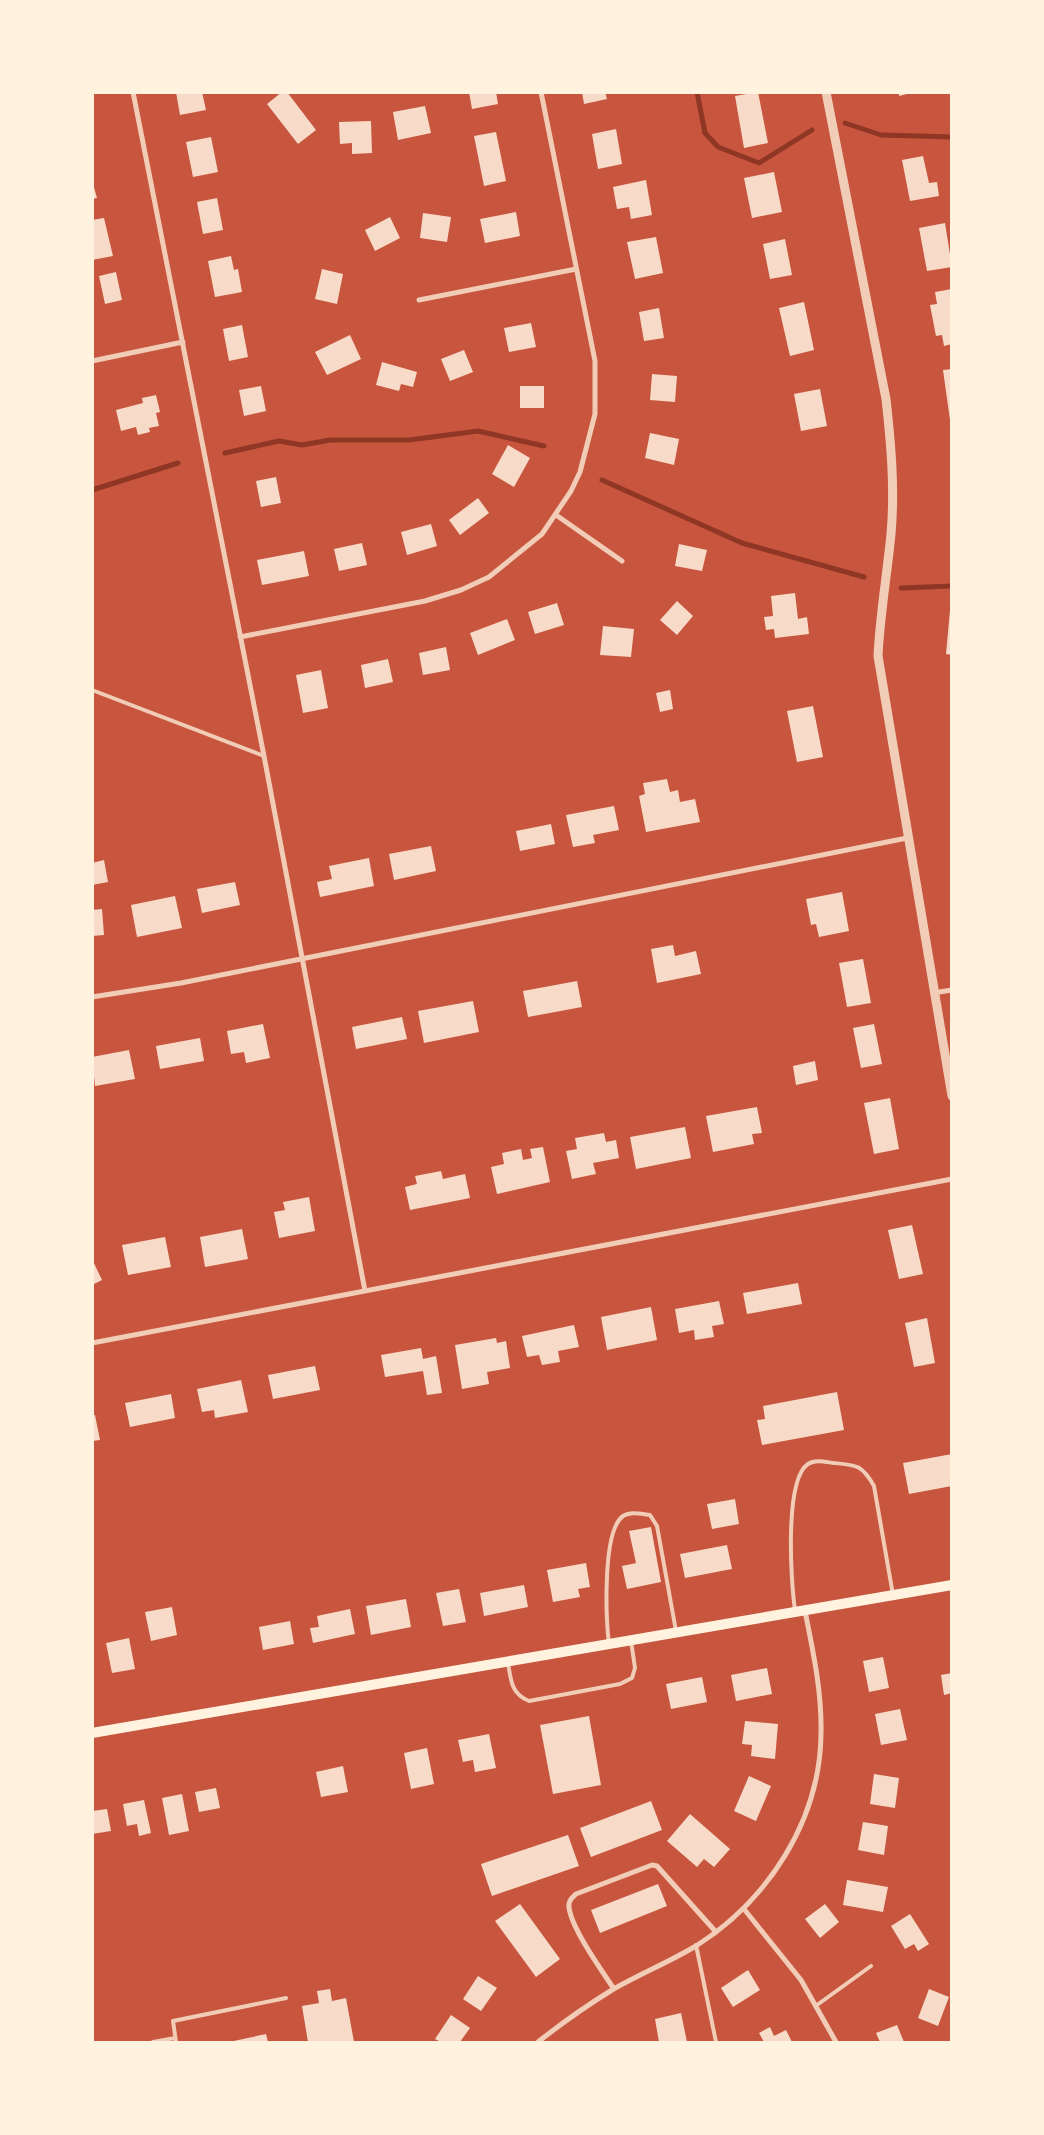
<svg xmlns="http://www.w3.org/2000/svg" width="1044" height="2135" viewBox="0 0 1044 2135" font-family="Helvetica,sans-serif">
  <rect width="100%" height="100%" fill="#c8553d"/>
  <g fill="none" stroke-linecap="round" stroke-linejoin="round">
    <path stroke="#8f3625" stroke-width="5" d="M697,92l8,41 13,14 41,16 53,-33
      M845,123l36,12 71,2
      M225,453l54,-12 23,4 28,-5h79l69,-9 66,15
      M602,480l140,63 122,34
      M92,490l86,-27
      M901,588l51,-2"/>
  </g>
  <path fill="#f7dbc8" d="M176,92h26l4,18 -26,5z
    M282,92h5l29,38 -18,14 -31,-40z
    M469,92h27l2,12 -26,5z
    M582,92h23l2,7 -23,5z
    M758,92l10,51 -24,5 -9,-52z
    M899,92h12v1l-12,3z
    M425,106l6,27 -33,7 -5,-28z
    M371,121l1,32 -20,1v-11l-12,1 -1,-22z
    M616,129l6,35 -24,5 -6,-35z
    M496,132l10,49 -22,5 -10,-50z
    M211,137l7,35 -25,5 -7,-35z
    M923,156l6,27 8,-1 2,14 -29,5 -8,-41z
    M774,172l8,40 -30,6 -8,-40z
    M92,180l5,18 -5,1z
    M646,180l6,35 -21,4 -2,-12 -12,2 -4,-22z
    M217,198l6,32 -20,4 -6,-32z
    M516,212l4,24 -35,7 -5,-24z
    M423,213l28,4 -4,25 -27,-4z
    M390,217l10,21 -25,13 -10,-21z
    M104,218l9,38 -21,4v-40z
    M945,223l7,44 -25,4 -8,-43z
    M656,237l7,36 -28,6 -8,-37z
    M785,239l7,36 -22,4 -7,-35z
    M231,256l3,14 4,-1 4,23 -27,5 -7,-36z
    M322,269l21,5 -6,30 -22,-5z
    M116,272l6,28 -17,4 -6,-28z
    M952,289v55l-8,2 -2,-11 -6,1 -6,-31 7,-1 -2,-12z
    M804,302l10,48 -24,6 -11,-48z
    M659,308l5,30 -20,3 -5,-29z
    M531,323l5,24 -27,5 -5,-24z
    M242,325l6,32 -19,4 -6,-32z
    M350,335l11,24 -34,16 -12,-23z
    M464,350l9,22 -23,9 -9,-22z
    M382,362l35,10 -4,15 -12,-3 -2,7 -23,-6z
    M952,369v51h-2l-7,-50z
    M652,374l25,2 -2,26 -25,-2z
    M261,386l5,25 -22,5 -5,-26z
    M520,386h24v22h-24z
    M820,389l7,37 -26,5 -7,-37z
    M156,395l4,17 -4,1 3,13 -10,2 1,4 -12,3 -2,-8 -15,4 -5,-21 27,-7 -1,-5z
    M650,433l29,6 -5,26 -29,-7z
    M508,445l22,13 -16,29 -22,-13z
    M276,477l5,26 -20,4 -5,-26z
    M478,498l11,15 -29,22 -11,-15z
    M431,524l6,22 -30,9 -6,-23z
    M362,543l5,22 -28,6 -5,-22z
    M679,544l28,6 -5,21 -27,-5z
    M304,551l5,25 -47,9 -5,-25z
    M795,593l3,26 9,-2 2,17 -34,4 -1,-9 -8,1 -2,-13 9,-1 -2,-20z
    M677,601l16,15 -16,19 -17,-15z
    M557,603l7,22 -29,9 -7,-22z
    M950,610h2v45l-6,-1z
    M507,619l8,21 -37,15 -8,-22z
    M603,626l31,3 -3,28 -31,-2z
    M446,647l4,23 -27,5 -4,-22z
    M388,659l5,23 -28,6 -4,-23z
    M321,670l7,38 -25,5 -7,-38z
    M670,690l3,19 -13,3 -4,-19z
    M813,706l10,51 -26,5 -10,-51z
    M667,779l3,13 8,-2 2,12 15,-3 5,23 -54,10 -7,-36 6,-2 -2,-11z
    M614,806l5,24 -26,5 2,8 -22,4 -7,-32z
    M551,824l4,20 -35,7 -4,-20z
    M431,846l5,25 -42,9 -5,-26z
    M369,858l5,28 -54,11 -3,-15 15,-3 -3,-13z
    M104,860l4,22 -16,3v-22z
    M235,882l5,23 -38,8 -5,-24z
    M842,892l7,39 -30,6 -3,-13 -5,1 -5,-26z
    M175,896l7,32 -45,9 -6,-32z
    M102,909l2,26 -12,1v-26z
    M673,945l2,11 21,-5 5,23 -44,9 -6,-34z
    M863,959l8,44 -24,4 -8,-44z
    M577,981l5,26 -54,10 -5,-26z
    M473,1001l6,31 -55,11 -6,-32z
    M402,1017l5,22 -51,10 -4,-22z
    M263,1024l7,34 -24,5 -2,-11 -13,2 -4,-23z
    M874,1024l8,40 -21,4 -8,-40z
    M200,1038l4,23 -44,8 -4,-23z
    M129,1050l6,29 -40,7 -3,-29z
    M815,1061l3,19 -22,5 -3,-19z
    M890,1098l9,51 -25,5 -10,-51z
    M757,1107l5,26 -10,1 2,10 -41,8 -7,-36z
    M685,1127l6,31 -55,11 -6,-32z
    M604,1133l2,9 10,-2 3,18 -26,5 3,11 -24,5 -6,-28 11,-2 -2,-11z
    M543,1147l7,35 -53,12 -6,-27 13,-3 -2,-11 19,-4 2,11 9,-2 -2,-9z
    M441,1171l2,8 22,-5 5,24 -60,12 -5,-23 12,-3 -2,-8z
    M309,1197l6,34 -36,7 -5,-26 11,-2 -2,-8z
    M912,1225l11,49 -24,5 -11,-49z
    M242,1229l6,30 -43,8 -5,-30z
    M165,1237l6,30 -43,8 -6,-30z
    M92,1259l10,21 -10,5z
    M798,1283l4,21 -55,10 -4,-21z
    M719,1301l5,23 -12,2 2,11 -19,3 -1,-10 -15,3 -4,-24z
    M651,1307l6,33 -50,10 -6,-33z
    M927,1318l8,45 -21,4 -9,-44z
    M574,1325l5,22 -21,4 2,11 -18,3 -3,-10 -12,2 -5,-21z
    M496,1338l1,5 9,-2 4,27 -23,4 2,12 -27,5 -7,-44z
    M421,1348l2,11 13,-3 6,37 -15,2 -4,-24 -38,6 -4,-22z
    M315,1366l5,24 -47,9 -5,-24z
    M241,1380l7,32 -33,6 -1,-8 -12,2 -5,-23z
    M837,1392l7,38 -82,15 -5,-25 8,-1 -2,-13z
    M171,1394l4,24 -45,9 -5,-24z
    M92,1415h3l5,25 -8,1z
    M952,1454v32l-43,8 -6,-31z
    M735,1499l4,25 -27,5 -5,-25z
    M651,1527l10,55 -34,7 -5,-23 14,-3 -7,-32z
    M727,1545l5,24 -47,9 -5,-24z
    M586,1563l4,24 -12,2 2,8 -27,5 -6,-32z
    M524,1585l4,22 -44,9 -4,-23z
    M459,1589l7,33 -23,4 -7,-33z
    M406,1599l5,28 -40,8 -5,-29z
    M172,1607l5,28 -26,6 -6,-29z
    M350,1609l5,25 -42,9 -3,-15 9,-1 -2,-11z
    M290,1621l4,23 -31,6 -4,-23z
    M129,1638l6,31 -23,4 -6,-30z
    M883,1657l6,31 -20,4 -6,-31z
    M767,1668l5,26 -36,7 -5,-26z
    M952,1673v20l-8,2 -3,-20z
    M702,1677l5,25 -36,7 -5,-25z
    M900,1709l7,31 -26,5 -6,-31z
    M589,1716l12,69 -48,9 -13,-69z
    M745,1721l33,3 -3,35 -24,-3 1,-11 -10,-1z
    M489,1734l7,34 -21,4 -2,-12 -10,2 -5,-22z
    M427,1748l7,36 -23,5 -7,-36z
    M343,1766l5,26 -27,5 -5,-25z
    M874,1774l25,4 -4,30 -25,-4z
    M749,1776l22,10 -15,35 -22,-10z
    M216,1788l4,20 -21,4 -4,-20z
    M182,1794l7,37 -20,4 -7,-37z
    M144,1800l7,33 -12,3 -2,-12 -10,2 -4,-22z
    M651,1801l11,29 -71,27 -11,-29z
    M107,1809l4,22 -19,3v-23z
    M690,1814l40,35 -16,18 -10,-8 -7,8 -30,-26z
    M863,1822l25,4 -4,29 -26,-5z
    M568,1835l11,31 -87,30 -11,-32z
    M847,1880l41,7 -5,25 -40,-7z
    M658,1884l9,22 -67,27 -9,-23z
    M520,1904l40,55 -24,18 -41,-56z
    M825,1904l14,18 -19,16 -15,-19z
    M910,1914l19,30 -11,7 -4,-7 -9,5 -14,-23z
    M748,1970l12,20 -27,17 -12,-19z
    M478,1976l19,12 -16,23 -18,-12z
    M330,1989l2,12 14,-3 8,44h-46l-6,-36 17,-3 -2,-12z
    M929,1989l20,8 -11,29 -20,-8z
    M681,2013l6,29h-28l-4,-23z
    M451,2015l19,13 -10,14h-19l-6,-3z
    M897,2025l7,17h-24l-4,-9z
    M770,2027l4,9 12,-6 6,12h-28l-5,-9z
    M266,2034l2,8h-39z"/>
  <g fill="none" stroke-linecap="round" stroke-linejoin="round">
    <path stroke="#f1ccb7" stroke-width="4" d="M92,690l172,66
      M795,1610c-4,-27 -11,-130 13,-146 7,-5 18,-2 26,-1 23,2 28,2 40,23l19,109
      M609,1644c-3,-25 -7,-113 14,-128 8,-5 18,-2 27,-1l7,11 19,105
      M508,1663c3,17 3,31 21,38l91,-17 12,-6 3,-10 -4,-27
      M696,1945l20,97
      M817,2005l54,-39
      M153,2042l22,-4
      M176,2042l-3,-21 113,-23"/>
    <path stroke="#f1ccb7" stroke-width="5" d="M133,92l131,664 101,535
      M419,300l157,-31
      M92,361l91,-19
      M556,515l66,46
      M240,637l185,-36 36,-11 28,-13 53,-43 29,-43 9,-19 15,-58v-53l-54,-269
      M933,993l19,-3
      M92,997l89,-14 726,-145
      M92,1343l860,-164
      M744,1909l57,71 35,62
      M614,1989c-12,-18 -43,-61 -45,-82 -1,-6 3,-9 7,-13l76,-29 5,1 59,66
      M538,2042c24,-19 48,-36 74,-52 28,-16 57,-28 84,-44 72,-46 124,-125 125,-212 1,-42 -8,-83 -16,-123"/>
    <path stroke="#f1ccb7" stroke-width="9" d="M826,92l60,307c5,45 9,90 5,135 -4,41 -11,81 -13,122l74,440"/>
    <path stroke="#fff3e0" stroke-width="10" d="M92,1733l860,-148"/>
  </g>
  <rect width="1044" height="2135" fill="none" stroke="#fff3e0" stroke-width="188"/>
</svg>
